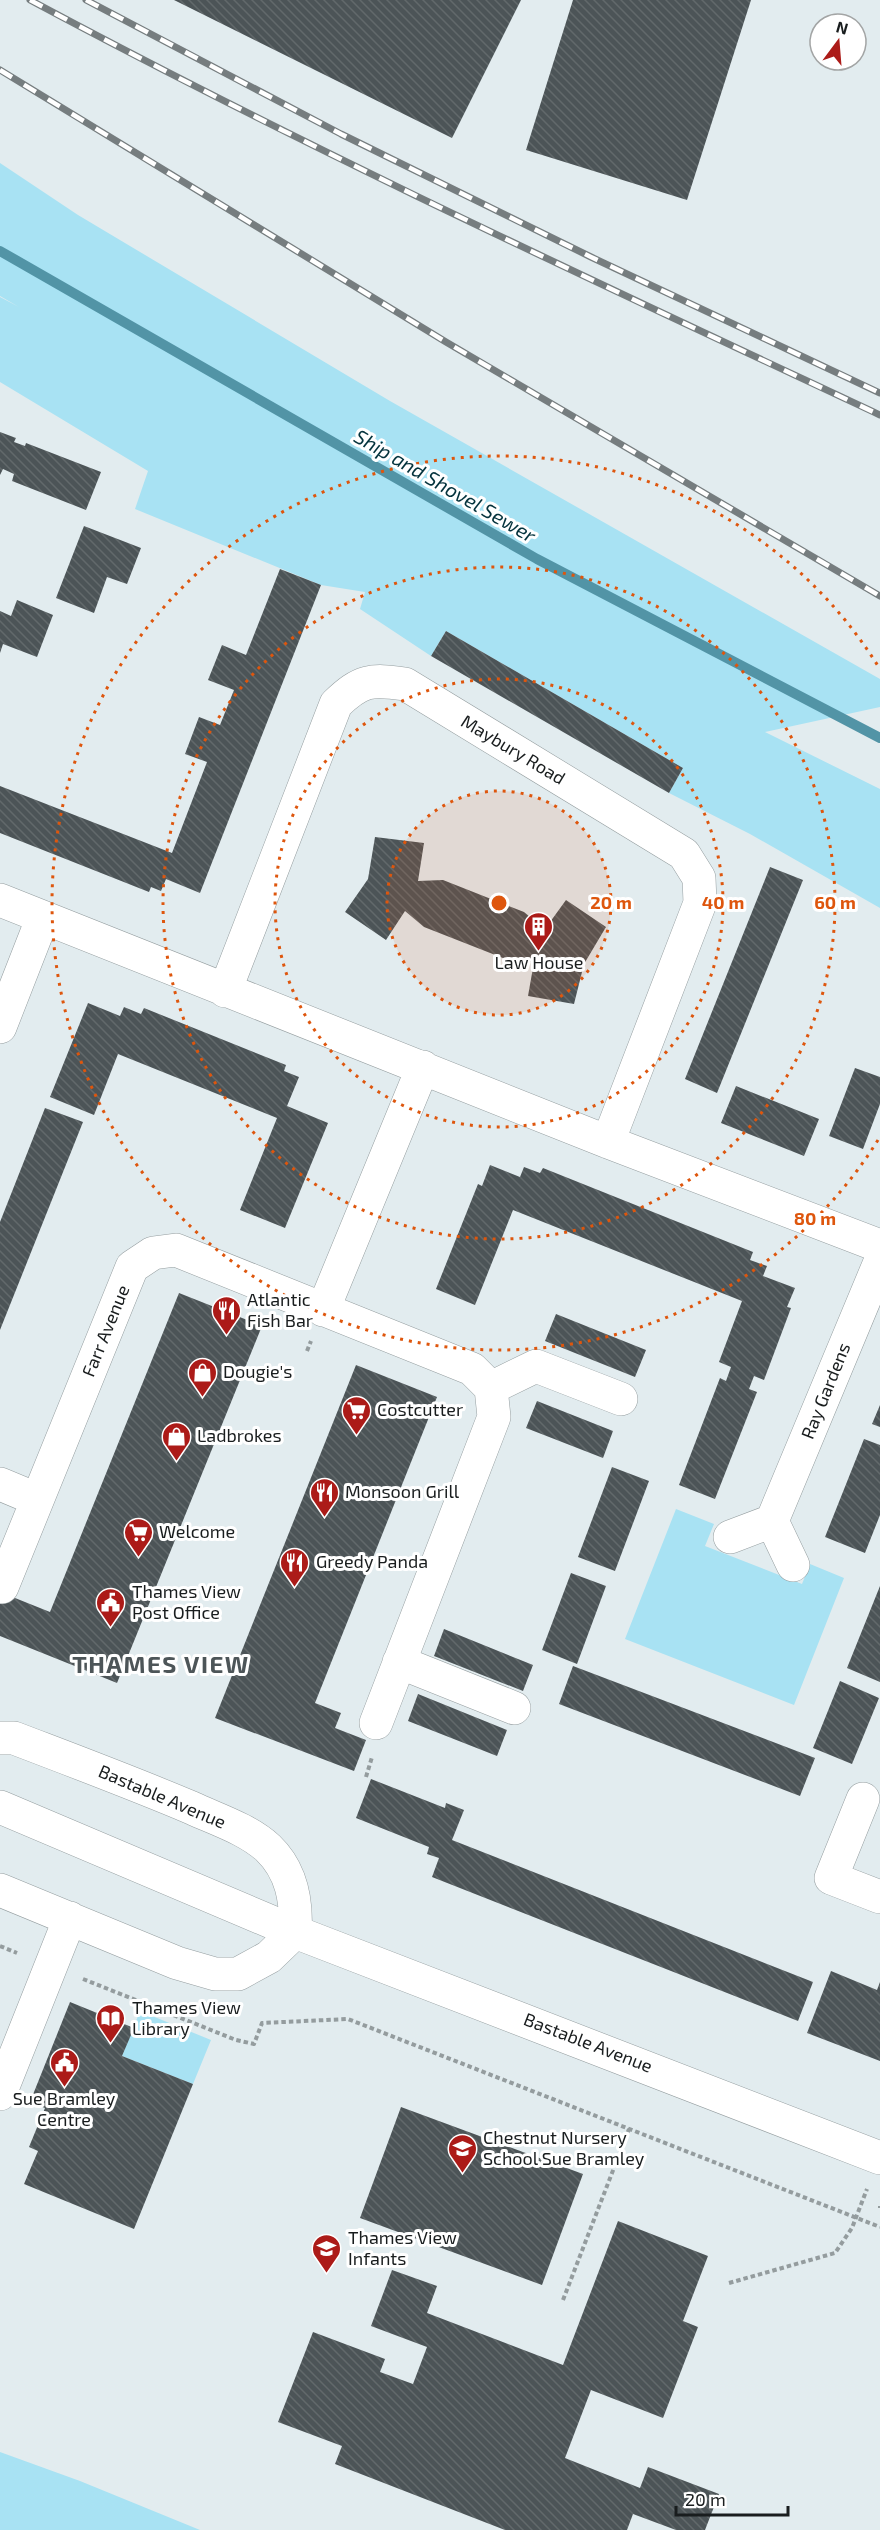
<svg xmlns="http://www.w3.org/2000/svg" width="880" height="2530" viewBox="0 0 880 2530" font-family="'Exo 2',sans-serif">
  <defs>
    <pattern id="building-back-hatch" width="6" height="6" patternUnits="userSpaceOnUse" patternTransform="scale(1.5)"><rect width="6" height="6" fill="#4c5457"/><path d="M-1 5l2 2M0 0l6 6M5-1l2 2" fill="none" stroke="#62696b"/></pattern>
  </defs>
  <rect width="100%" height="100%" fill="#e2ecef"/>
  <path fill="#a8e2f3" d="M0,163l78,52 312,186 490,278v28l-115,25 115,57v119l-130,-74 -81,-41 14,-25 -237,-137 -15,25 -71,-47 5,-17 -44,-7 -186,-76 13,-38 -148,-89v-85l19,10 -19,-11z
    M676,1509l38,15 -9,22 97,38 8,-20 34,14 -50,127 -169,-66z
    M140,2011l71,29 -18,44 -71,-28z
    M0,2452l80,29 120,49h-200z"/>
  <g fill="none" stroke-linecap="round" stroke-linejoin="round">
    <path stroke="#5294a6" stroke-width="10" d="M0,251l537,308 343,179"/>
  </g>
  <path fill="url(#building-back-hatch)" d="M174,0h347l-69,138z
    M573,0h178l-64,200 -161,-50z
    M0,432l16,6 -2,4 11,4 1,-3 75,29 -15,38 -74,-29 2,-7 -11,-5 -3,6z
    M84,526l57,22 -14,36 -20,-7 -13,36 -38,-15z
    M280,569l41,16 -121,308 -34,-14 -5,12 -10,-4 -2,5 -149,-59v-47l172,67 35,-91 -22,-8 14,-37 21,8 14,-35 -26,-10 14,-35 24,10z
    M17,600l36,15 -16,42 -34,-13 -3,9v-42l11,5z
    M446,631l237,137 -14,25 -238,-137z
    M375,837l49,6 -6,38 25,-1 81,32 21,17 21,-29 40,27 -22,37 -10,40 -46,-8 6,-34 -26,-2 -84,-33 -19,-16 -19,29 -41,-28 23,-33z
    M770,867l33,13 -86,213 -32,-14z
    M88,1003l32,13 4,-9 17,7 3,-6 142,57 -2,6 15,6 -12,29 41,17 -43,105 -45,-18 37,-92 -159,-64 -24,61 -44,-18z
    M855,1068l25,9v27l-17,45 -34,-13z
    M736,1086l83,33 -15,37 -83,-33z
    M45,1108l38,14 -83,208v-108z
    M490,1165l30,12 4,-10 16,6 3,-5 210,84 -3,8 17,6 -4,10 32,12 -8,19 4,1 -27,72 -10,-4 -5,13 8,3 -42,107 -36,-14 41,-107 6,3 5,-14 -12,-5 23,-61 -229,-91 -38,95 -39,-16 42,-105 4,2z
    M179,1293l83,33 -145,357 -117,-47v-44l50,20z
    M556,1314l90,36 -11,27 -90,-36z
    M356,1365l81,32 -122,306 26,10 -6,15 31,12 -12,31 -139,-53z
    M537,1401l76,30 -10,27 -77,-30z
    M880,1405v22l-8,-3z
    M864,1439l16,6v70l-15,38 -40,-16z
    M612,1467l37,14 -34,90 -37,-14z
    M571,1573l35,13 -29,78 -35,-14z
    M880,1586v96l-33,-14z
    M444,1629l89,36 -10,26 -89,-35z
    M573,1666l242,92 -15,38 -241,-92z
    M840,1681l39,17 -27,66 -39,-16z
    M418,1694l89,36 -10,26 -89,-35z
    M371,1779l74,29 1,-5 18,7 -12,30 361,142 -15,39 -366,-144 7,-19 -12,-4 2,-7 -73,-29z
    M831,1971l46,19 3,-8v79l-73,-28z
    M70,2002l64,26 -12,28 71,28 -59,145 -110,-45 14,-33 -9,-4 16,-39 -15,-6z
    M401,2107l182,67 -41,111 -182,-67z
    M618,2221l90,35 -25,65 15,6 -35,91 -72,-28 -26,68 75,30 8,-21 71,27 -14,36h-29l-43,-16 -6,16h-122l-170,-66 7,-18 -64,-24 35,-90 72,27 -5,13 33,12 14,-37 -56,-21 21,-56 45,16 -10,27 136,52z"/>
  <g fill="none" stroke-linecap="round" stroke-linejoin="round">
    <defs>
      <path id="minor" d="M0,900l608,242 272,104
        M225,991l111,-287c25,-24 34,-25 69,-20l279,170 15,24 1,25 -92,239
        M0,1027l43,-110
        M323,1310l100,-243
        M491,1388l45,-22 85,33
        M0,1484l36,15
        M772,1521l108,-259
        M730,1537l42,-16 21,44
        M2,1587l130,-320 21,-14 23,-3 296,119 19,19 3,29 -118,306
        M399,1662l115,46
        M0,1738h14c60,23 119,45 178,70 26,12 55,21 76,40 24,23 29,53 27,84l-26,25 -31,17h-23l-38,-11 -177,-73
        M863,1799l-32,79 49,19
        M0,1807l295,125 585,226
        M0,2094l70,-176"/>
    </defs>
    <use href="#minor" stroke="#959ea0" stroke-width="34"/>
    <path stroke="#949c9e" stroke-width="4" stroke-dasharray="4.5 3" stroke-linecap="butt" d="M307,1351l4,-10
      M366,1777l6,-20
      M0,1946l17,7
      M83,1979l153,61 18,4 8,-21 86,-4 532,208
      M880,2206v2
      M729,2283l106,-30 17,-25 15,-39
      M563,2300l66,-171"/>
    <use href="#minor" stroke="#fff" stroke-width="33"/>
    <defs>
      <path id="rail" d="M30,0c278,149 564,281 850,415
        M86,0l255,134 250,123 289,136
        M0,70l446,272 434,254"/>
    </defs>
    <use href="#rail" stroke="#767d7f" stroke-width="7"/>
    <use href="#rail" stroke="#fff" stroke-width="4.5" stroke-dasharray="14" stroke-linecap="butt"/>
  </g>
  <circle cx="499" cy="903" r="112" fill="#de560d" fill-opacity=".12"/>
  <g fill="none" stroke="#de560d" stroke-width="3" stroke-dasharray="3 6">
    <circle cx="499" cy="903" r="112"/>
    <circle cx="499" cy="903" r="224"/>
    <circle cx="499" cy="903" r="336"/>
    <path d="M878 1140A447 447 0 1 1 878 666"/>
  </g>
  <defs>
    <symbol id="building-pin" viewBox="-11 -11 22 30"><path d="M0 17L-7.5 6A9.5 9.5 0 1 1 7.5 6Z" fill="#ac1b18" stroke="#fff"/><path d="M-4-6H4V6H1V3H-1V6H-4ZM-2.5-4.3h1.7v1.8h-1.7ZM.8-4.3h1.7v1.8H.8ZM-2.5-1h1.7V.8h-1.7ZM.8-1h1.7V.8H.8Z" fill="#fff"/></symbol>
    <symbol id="restaurant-pin" viewBox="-11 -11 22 30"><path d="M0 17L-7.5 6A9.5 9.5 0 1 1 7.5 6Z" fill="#ac1b18" stroke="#fff"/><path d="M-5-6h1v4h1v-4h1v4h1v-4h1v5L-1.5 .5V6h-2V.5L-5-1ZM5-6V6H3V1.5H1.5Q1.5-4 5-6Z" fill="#fff"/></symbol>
    <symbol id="shop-pin" viewBox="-11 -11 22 30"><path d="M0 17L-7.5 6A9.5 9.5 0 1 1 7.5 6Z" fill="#ac1b18" stroke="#fff"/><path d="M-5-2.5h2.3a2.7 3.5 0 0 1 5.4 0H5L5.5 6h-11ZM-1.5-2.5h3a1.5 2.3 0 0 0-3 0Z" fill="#fff"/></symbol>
    <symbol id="supermarket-pin" viewBox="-11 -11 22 30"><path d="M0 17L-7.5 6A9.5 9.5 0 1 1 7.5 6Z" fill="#ac1b18" stroke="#fff"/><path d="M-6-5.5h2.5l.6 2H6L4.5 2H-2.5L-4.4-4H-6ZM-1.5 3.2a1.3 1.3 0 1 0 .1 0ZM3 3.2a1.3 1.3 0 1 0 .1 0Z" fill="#fff"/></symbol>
    <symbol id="civic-pin" viewBox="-11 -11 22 30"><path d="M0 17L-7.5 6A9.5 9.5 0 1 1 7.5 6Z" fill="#ac1b18" stroke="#fff"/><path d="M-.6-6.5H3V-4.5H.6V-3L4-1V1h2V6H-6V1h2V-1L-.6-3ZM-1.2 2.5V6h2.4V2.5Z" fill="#fff"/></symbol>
    <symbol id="library-pin" viewBox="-11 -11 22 30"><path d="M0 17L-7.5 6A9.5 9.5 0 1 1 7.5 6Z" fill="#ac1b18" stroke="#fff"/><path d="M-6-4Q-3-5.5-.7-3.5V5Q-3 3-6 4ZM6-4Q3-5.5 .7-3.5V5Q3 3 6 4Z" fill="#fff"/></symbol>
    <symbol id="school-pin" viewBox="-11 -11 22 30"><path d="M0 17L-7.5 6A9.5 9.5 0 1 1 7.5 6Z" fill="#ac1b18" stroke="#fff"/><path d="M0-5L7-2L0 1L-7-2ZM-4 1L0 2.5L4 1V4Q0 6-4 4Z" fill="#fff"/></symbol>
  </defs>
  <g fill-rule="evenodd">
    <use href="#building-pin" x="522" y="910" width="33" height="45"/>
    <use href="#restaurant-pin" x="210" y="1294" width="33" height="45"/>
    <use href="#shop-pin" x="186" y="1356" width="33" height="45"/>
    <use href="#supermarket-pin" x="340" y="1394" width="33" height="45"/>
    <use href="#shop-pin" x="160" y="1420" width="33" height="45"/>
    <use href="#restaurant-pin" x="308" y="1476" width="33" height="45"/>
    <use href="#supermarket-pin" x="122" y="1516" width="33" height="45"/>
    <use href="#restaurant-pin" x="278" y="1546" width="33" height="45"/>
    <use href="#civic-pin" x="94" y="1586" width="33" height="45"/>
    <use href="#library-pin" x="94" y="2002" width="33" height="45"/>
    <use href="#civic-pin" x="48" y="2046" width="33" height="45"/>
    <use href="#school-pin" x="446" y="2132" width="33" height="45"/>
    <use href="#school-pin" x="310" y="2232" width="33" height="45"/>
  </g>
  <g text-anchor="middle" stroke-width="6" stroke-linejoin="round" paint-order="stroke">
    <g font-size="18" fill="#191d1e" stroke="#fff">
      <text transform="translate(513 750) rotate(31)" y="6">Maybury Road</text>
      <text transform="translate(106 1331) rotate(-68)" y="6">Farr Avenue</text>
      <text transform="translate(826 1391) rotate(-68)" y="6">Ray Gardens</text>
      <text transform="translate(162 1797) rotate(23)" y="6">Bastable Avenue</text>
      <text transform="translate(588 2043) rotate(21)" y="6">Bastable Avenue</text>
    </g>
    <g font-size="18" fill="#191d1e" stroke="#fff" text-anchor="start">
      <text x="539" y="969" text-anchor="middle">Law House</text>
      <text x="247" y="1306">Atlantic<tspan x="247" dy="21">Fish Bar</tspan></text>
      <text x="223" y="1378">Dougie's</text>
      <text x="377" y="1416">Costcutter</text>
      <text x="197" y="1442">Ladbrokes</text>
      <text x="345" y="1498">Monsoon Grill</text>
      <text x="159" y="1538">Welcome</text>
      <text x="316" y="1568">Greedy Panda</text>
      <text x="132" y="1598">Thames View<tspan x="132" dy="21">Post Office</tspan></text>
      <text x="132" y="2014">Thames View<tspan x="132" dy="21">Library</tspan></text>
      <text x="64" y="2105" text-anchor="middle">Sue Bramley<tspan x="64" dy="21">Centre</tspan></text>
      <text x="483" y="2144">Chestnut Nursery<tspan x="483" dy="21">School Sue Bramley</tspan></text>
      <text x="348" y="2244">Thames View<tspan x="348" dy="21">Infants</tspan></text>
    </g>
    <g font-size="20" font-style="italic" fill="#04333d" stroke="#fff">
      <text transform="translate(445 486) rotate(30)" y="7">Ship and Shovel Sewer</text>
    </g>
    <g font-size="24" font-weight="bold" letter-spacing="1.5" fill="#4d5558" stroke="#fff">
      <text x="161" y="1673">THAMES VIEW</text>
    </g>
  </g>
  <circle cx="499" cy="903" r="9" fill="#de560d" stroke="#fff" stroke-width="3"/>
  <g font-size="18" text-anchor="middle" font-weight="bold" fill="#de560d" stroke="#fff" stroke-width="6" stroke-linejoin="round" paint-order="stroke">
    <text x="611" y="909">20 m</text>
    <text x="723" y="909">40 m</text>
    <text x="835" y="909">60 m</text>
    <text x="815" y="1225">80 m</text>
  </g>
  <g transform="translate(838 42) rotate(16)"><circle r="28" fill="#ffffff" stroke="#a3a5a5" stroke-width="1.5"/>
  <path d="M0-4.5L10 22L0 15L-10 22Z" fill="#ac1b18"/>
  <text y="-9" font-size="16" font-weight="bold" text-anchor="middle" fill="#191d1e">N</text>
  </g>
  <path d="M676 2506v9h112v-9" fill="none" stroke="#191d1e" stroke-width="3"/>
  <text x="685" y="2506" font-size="18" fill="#191d1e" stroke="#ffffff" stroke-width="4.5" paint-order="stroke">20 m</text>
</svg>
